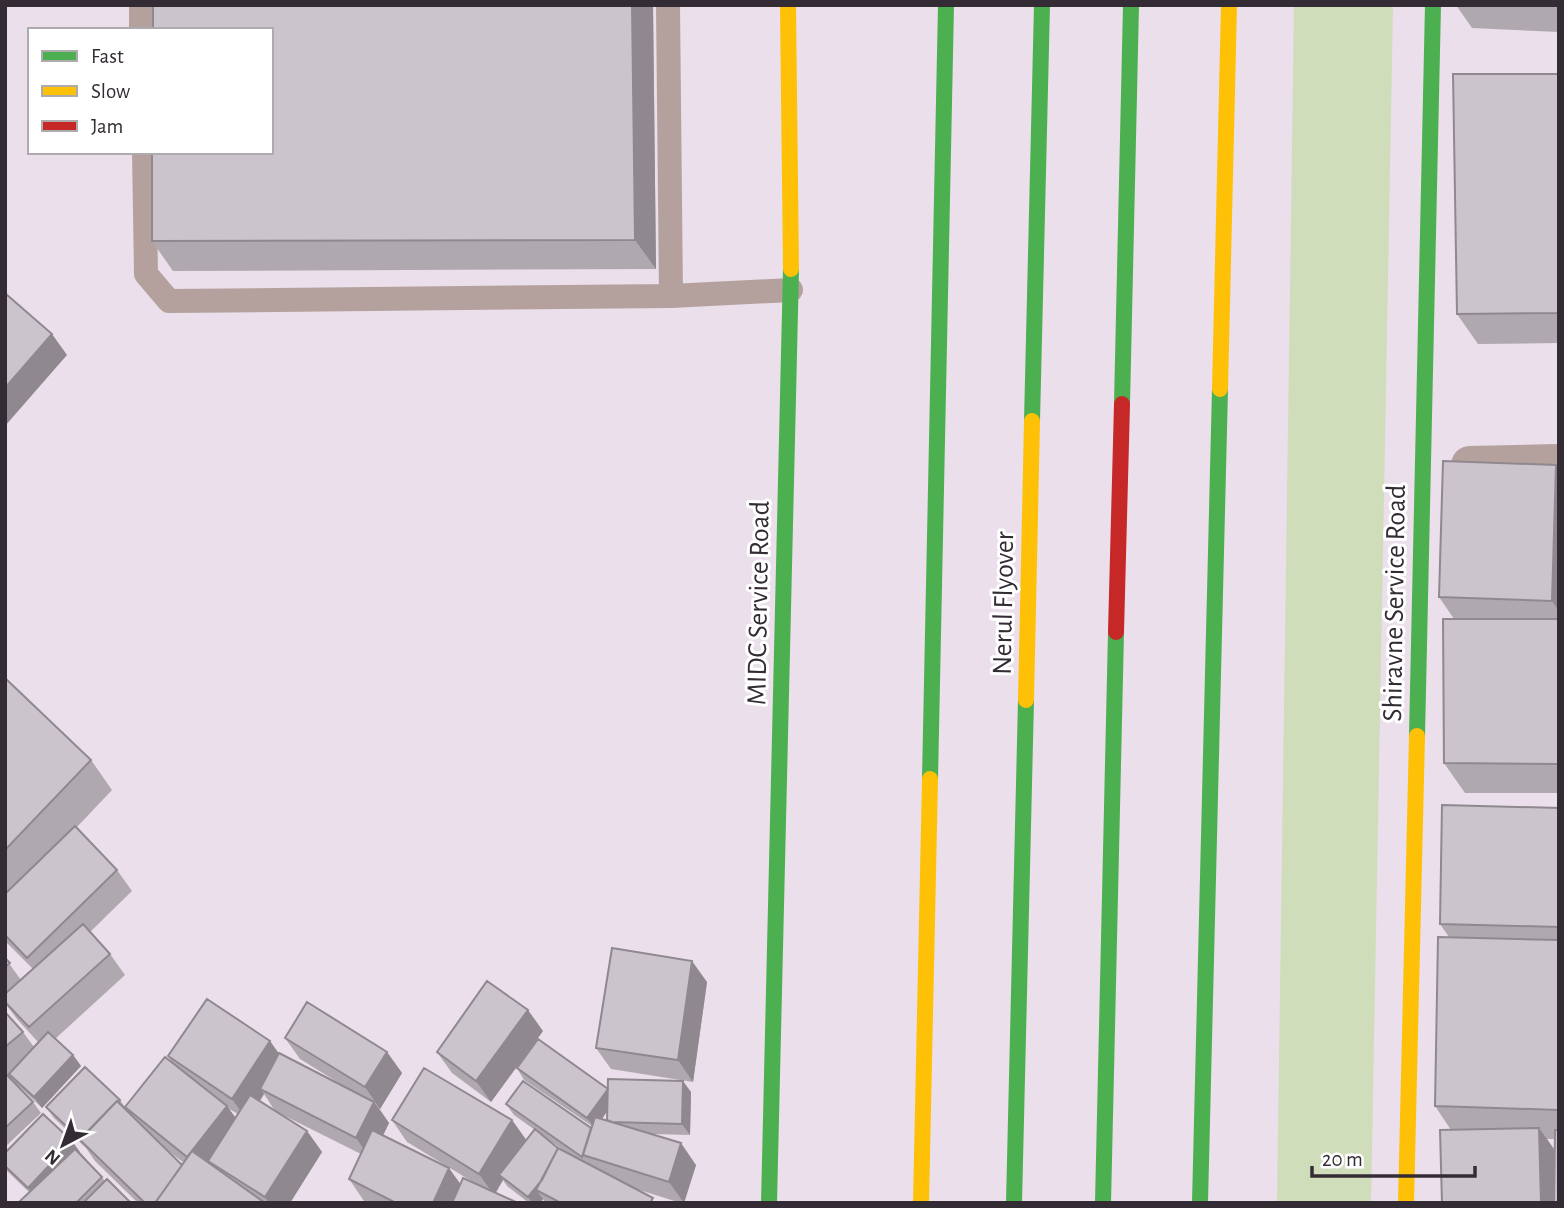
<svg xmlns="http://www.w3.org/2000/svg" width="1564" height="1208" viewBox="0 0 1564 1208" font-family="'Alegreya Sans',sans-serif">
  <rect width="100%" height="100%" fill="#eadfea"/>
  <path fill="#d0ddbb" d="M1294,5h99l-22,1198h-94z"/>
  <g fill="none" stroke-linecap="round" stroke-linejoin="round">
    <path stroke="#b4a19e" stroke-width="24" d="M141,5v25
      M668,5l3,291
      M144,152l2,122 23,27 502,-5 120,-6"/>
    <path stroke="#b4a19e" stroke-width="38" d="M1470,465l89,-2"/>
    <path stroke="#4caf50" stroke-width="16" d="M1122,404l9,-399
      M1032,421l10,-416
      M1417,736l16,-731
      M930,779l16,-774
      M769,1203l22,-934
      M1014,1203l12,-503
      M1103,1203l13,-571
      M1200,1203l20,-814"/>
    <path stroke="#ffc107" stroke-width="16" d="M788,5l3,264
      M1220,389l9,-384
      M1026,700l6,-279
      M921,1203l9,-424
      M1406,1203l11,-467"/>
    <path stroke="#c62828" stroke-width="16" d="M1116,632l6,-228"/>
  </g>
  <path fill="#afa9af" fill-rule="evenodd" d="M153,5h500l3,264 -483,2 -21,-30z
    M1456,5h103v27l-87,-4z
    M1559,74v269l-81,1 -21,-30z
    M1559,469v324h-94l-21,-30 10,-144 -15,-22z
    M5,678l86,82 21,30 -36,38 41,42 15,21 -42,41 20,22 15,21 -70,64 18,16 8,11 -39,42 -23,-22 14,16 8,11 -36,34v-135l18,20 11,15 4,-5 -21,-23 -12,-16v-45l16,22 12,-11 -28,-28z
    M1559,808v395l-108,-73 -16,-24 14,-169 -9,-13zM1547,1139h8l-1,11z
    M707,982l-14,100 -82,-13 -15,-21z
    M543,1031l-52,71 -39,-29 -15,-21z
    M285,1038l102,14 15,21 -22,36 -1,-1 10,15 -6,13 77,48 18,1 -71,-43 -15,-22h120l14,20 9,-10 -21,-15 -8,-11 85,24 1,-2 -68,-46 -7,-12 91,22 83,2 -1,43 -38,-1 44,31 -12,38h-3l-48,-15 23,15h-111l-2,-4 -3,4h-11l-22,-17 -4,-6 -7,13 22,10h-150l-4,-2 -15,-22 12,-25 -86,-43 -11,-17 -4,7 47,30 15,21 -32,51h-152l-43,-42 -9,-13 -32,-30 -8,-11 74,-7 5,7 46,-46 -3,-5 111,-3 60,30 -39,-24zM229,1109l9,5 -2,4zM607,1111v9l-5,-1zM543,1136l25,17 -9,-4zM167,1150l17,13 -2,2z
    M80,1152l25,29 26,22h-111l9,-11 -24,-23v-16z"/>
  <path fill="#8f898f" d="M632,5h21l3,264 -21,-29z
    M52,334l15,21 -62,71v-38z
    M1556,465l3,4v142l-7,-10z
    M692,961l15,21 -14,100 -15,-22z
    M528,1010l15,21 -52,71 -15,-21z
    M270,1041l15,21 -25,27 4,5 -17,26 -15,-21z
    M387,1052l15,21 -22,36 -15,-22z
    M73,1055l8,11 -39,42 -8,-11z
    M683,1081l8,11 -1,43 -8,-11z
    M608,1089l7,11 -20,29 -8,-11z
    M374,1102l15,21 -18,36 -15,-21z
    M227,1106l15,21 -34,34 4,5 -25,-9z
    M512,1120l15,21 -28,34 4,5 -9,15 -15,-21z
    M1539,1128l20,28v47h-18z
    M307,1131l15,21 -32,51h-21l-4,-6z
    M72,1141l8,11 -44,47 -8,-11z
    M681,1143l15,22 -12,38 -15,-21z
    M564,1152l-28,38 7,9 -3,4h-8l-4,-6z
    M449,1168l15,21 -6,14h-25z"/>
  <path fill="#ccc4cc" stroke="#8f898f" stroke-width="2" d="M153,5h479l3,235 -483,1v-89h119v-122h-118z
    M1453,74h106v239l-102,1z
    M6,294l46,40 -47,54v-93z
    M1443,461l113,4 -4,136 -113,-4z
    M1443,619h116v145l-115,-1z
    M5,678l86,82 -86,90z
    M1442,805l117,3v119l-119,-3z
    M75,826l42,44 -90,88 -22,-23v-41z
    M83,924l27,30 -81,73 -24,-25v-8z
    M1438,937l121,3v170l-124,-4z
    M612,948l80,13 -14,99 -82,-12z
    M5,958l5,5 -5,4z
    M487,981l41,29 -52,71 -39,-29z
    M207,999l63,42 -38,58 -64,-43z
    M307,1002l80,50 -22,35 -80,-49z
    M5,1012l18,20 -18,15z
    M48,1032l25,23 -39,42 -25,-23z
    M538,1039l70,50 -21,29 -70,-50z
    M279,1053l95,49 -18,36 -96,-49z
    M165,1057l62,49 -40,51 -62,-50z
    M85,1067l35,33 -2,2 -1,-1 -37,38 -34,-32z
    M424,1068l88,52 -33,54 -87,-54z
    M7,1075l26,27 -28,26v-51z
    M608,1079l75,2 -1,43 -70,-2 -5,-2z
    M523,1081l68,47 -9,29 -76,-53z
    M250,1095l57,36 -42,66 -57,-36z
    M117,1101l65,64 -27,38h-10l-65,-63z
    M43,1114l29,27 -44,47 -23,-22v-13z
    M595,1117l86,26 -12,39 -86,-27z
    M1539,1128l2,75h-99l-2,-73z
    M535,1129l24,20 -1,-1 -16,32 -14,17 -29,-22z
    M372,1130l77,38 -16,35h-37l-47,-24z
    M1555,1130h4v73h-5z
    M558,1148l95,50 -3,5h-89l-25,-13z
    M75,1149l27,28 -26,26h-56l-1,-1z
    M192,1151l73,52h-110z
    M463,1178l55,25h-66z
    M107,1179l24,24h-48z"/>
  <g text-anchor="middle" stroke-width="6" stroke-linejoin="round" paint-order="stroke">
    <g font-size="28" fill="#342c34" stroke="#fff">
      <text transform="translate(757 603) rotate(-89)" y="10">MIDC Service Road</text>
      <text transform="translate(1002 603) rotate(-89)" y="10">Nerul Flyover</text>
      <text transform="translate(1393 603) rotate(-89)" y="10">Shiravne Service Road</text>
    </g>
  </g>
  <rect width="1564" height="1208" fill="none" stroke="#342c34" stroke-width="14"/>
  <rect x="28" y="28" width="245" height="126" fill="#ffffff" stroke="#aeabae" stroke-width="2"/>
  <rect x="42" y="51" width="35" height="10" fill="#4caf50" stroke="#aeabae" stroke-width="2"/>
  <text x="91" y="63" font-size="21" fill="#342c34">Fast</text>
  <rect x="42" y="86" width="35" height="10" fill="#ffc107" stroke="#aeabae" stroke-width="2"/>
  <text x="91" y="98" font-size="21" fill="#342c34">Slow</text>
  <rect x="42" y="121" width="35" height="10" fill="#c62828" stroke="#aeabae" stroke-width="2"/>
  <text x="91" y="133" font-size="21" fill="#342c34">Jam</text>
  <g transform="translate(63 1145) rotate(221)" stroke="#ffffff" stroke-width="5" paint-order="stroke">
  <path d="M0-5L12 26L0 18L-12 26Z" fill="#342c34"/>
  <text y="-10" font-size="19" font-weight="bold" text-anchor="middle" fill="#342c34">N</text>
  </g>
  <path d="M1312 1166v10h163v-10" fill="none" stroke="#342c34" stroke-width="3.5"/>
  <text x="1322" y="1166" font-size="21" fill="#342c34" stroke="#ffffff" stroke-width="5" paint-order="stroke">20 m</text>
</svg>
